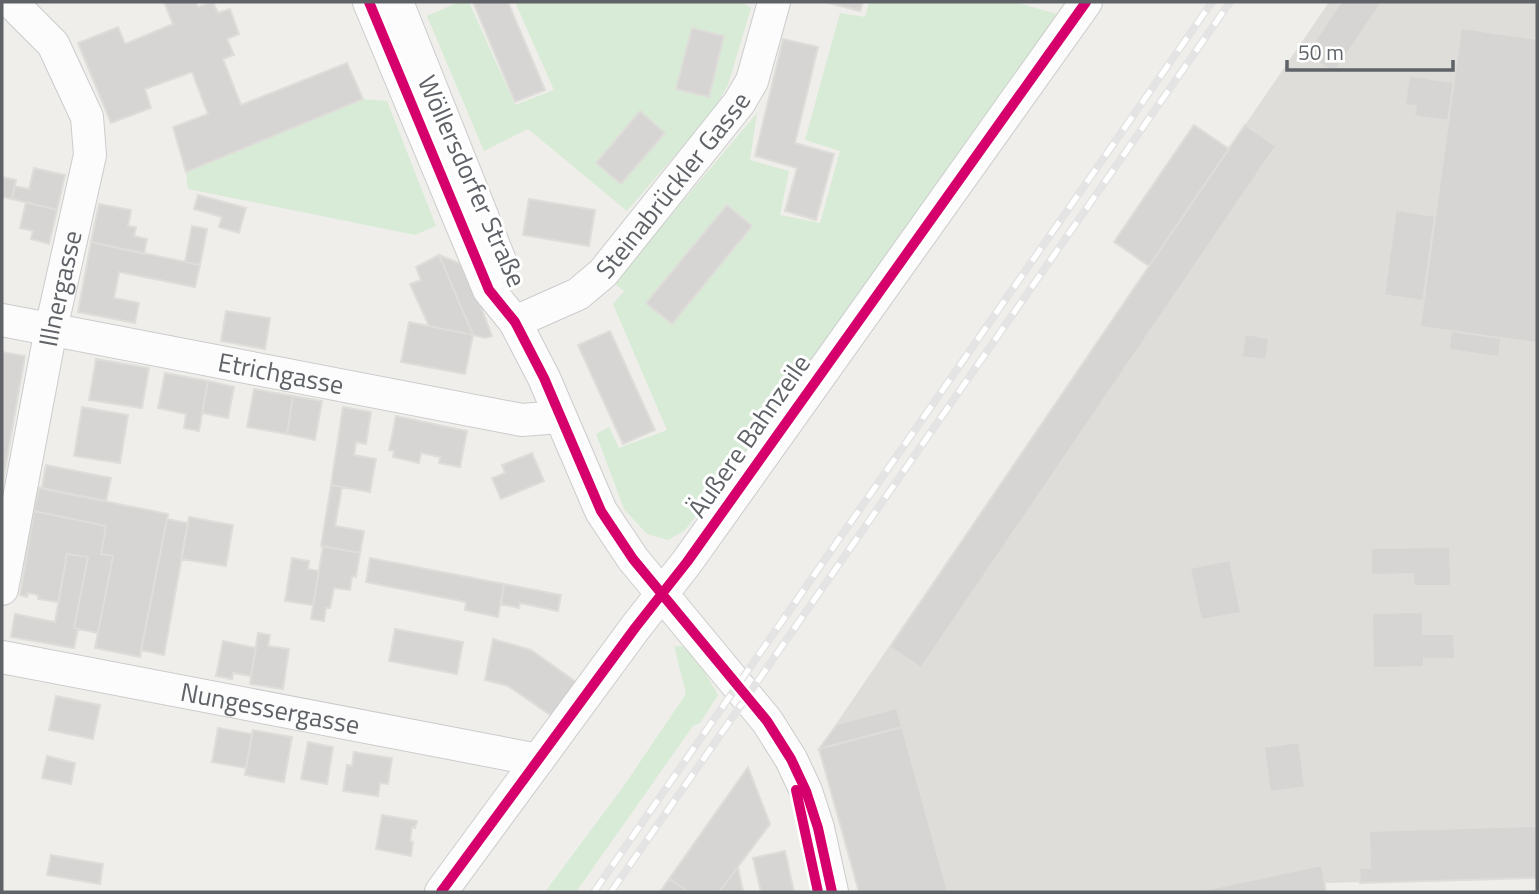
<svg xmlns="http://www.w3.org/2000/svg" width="1539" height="894" viewBox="0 0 1539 894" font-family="'Titillium Web',sans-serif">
  <rect width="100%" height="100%" fill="#efeeea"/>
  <path fill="#dfddda" d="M1329,2h208v876l-212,5 1,9h-467l-40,-143z"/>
  <path fill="#d8ebd6" d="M459,2h10l46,103 39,-15 -39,-88h227l9,6 -23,77 -15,26 -86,100 -99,-82 -44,22 -57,-135z
    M869,2h146l45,13 -351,485 -25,31 -16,9 -21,-6 -23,-25 -28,-75 13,-7 10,21 48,-18 -54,-126 11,-13 -10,-8 143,-170 -7,47 39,11 -9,44 40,8 20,-72 -35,-11 35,-127 25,4z
    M363,99l24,2 49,125 -21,9 -227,-46 -2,-17z
    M674,646l16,1 28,48 -18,28 -7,3 -117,166h-31l78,-105 63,-93z"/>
  <path fill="#d6d5d3" stroke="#deddd9" stroke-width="2" d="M164,2h32l2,5 15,-5 5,11 12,-4 9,25 -12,5 7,16 -11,4 18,46 106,-42 16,36 -177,73 -13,-45 35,-13 -16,-42 -47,17 6,19 -40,15 -33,-80 40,-16 7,17 48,-20z
    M473,2h35l37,88 -30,12z
    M825,2h38l-3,9z
    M1341,2h41l-48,71 -28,-19z
    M692,28l32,8 -15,61 -33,-8z
    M1461,28l76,11v304l-117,-16z
    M783,39l35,8 -23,96 39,11 -18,66 -31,-9 12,-43 -42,-12z
    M1409,76l45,6 -6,39 -34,-5 2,-10 -11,-1z
    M640,111l25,22 -44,51 -25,-21z
    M1194,125l35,24 -80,117 -35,-24z
    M1245,125l31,21 -355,522 -31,-21z
    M34,168l31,7 -8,35 -45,-11 3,-13 14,3z
    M2,177l14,3 -4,19 -10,-2z
    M198,195l48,13 -7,25 -20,-6 3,-10 -28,-8z
    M529,199l66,11 -6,36 -66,-11z
    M26,202l31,8 -8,34 -18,-5 2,-8 -13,-3z
    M99,204l32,6 -3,16 8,1 -2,9 13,3 -3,15 -53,-12z
    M727,205l25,21 -80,98 -26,-21z
    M1396,210l39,6 -12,85 -39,-6z
    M192,226l15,3 -7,36 -15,-3z
    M91,242l109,23 -5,22 -76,-15 -5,26 25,5 -4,20 -57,-11z
    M439,255l34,80 -44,-9 -19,-42 11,-4 -5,-13z
    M439,255l22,9 3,-1 28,73 -7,2 -12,-3z
    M226,311l44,7 -5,31 -44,-8z
    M409,322l64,13 -8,39 -64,-12z
    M610,331l45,99 -32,14 -45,-99z
    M1451,331l50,7 -2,19 -50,-7z
    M1245,334l24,4 -3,22 -24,-3z
    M2,352l23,4 -23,131z
    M96,359l53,9 -7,40 -53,-8z
    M165,373l43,8 -9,50 -15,-3 2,-14 -28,-6z
    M208,381l26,6 -6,31 -26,-5z
    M254,389l39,7 -6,38 -40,-7z
    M293,396l29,5 -7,39 -28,-6z
    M82,407l46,8 -8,48 -46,-7z
    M343,407l28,5 -5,32 -10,-2 -2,13 22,4 -6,33 -39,-7z
    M396,416l71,15 -7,36 -21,-4 1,-6 -19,-4 -2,10 -26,-6 1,-6 -5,-1z
    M532,453l12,28 -43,18 -9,-21 13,-5 -3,-8z
    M46,465l65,13 -5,23 -64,-13z
    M331,485l11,2 -7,39 29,5 -4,22 -39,-7z
    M39,488l129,26 -28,143 -45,-9 18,-92 -12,-2 5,-28 -72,-15z
    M34,511l72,15 -5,28 12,2 -15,77 -24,-5 14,-71 -21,-3 -9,48 -20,-3v-4l-10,-2 -1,4 -7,-2z
    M189,517l44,8 -7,41 -45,-7z
    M167,519l21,4 -24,132 -23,-5z
    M323,546l37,7 -4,24 -4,-1 -2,14 -16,-2 -4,20h-4l-2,13 -13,-2z
    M1450,547l1,39h-37l-1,-12 -42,1v-27z
    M67,554l21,3 -14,71 4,1 -4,19 -63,-11 4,-23 40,8z
    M292,558l17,3 -1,8 11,2 -6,34 -28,-4z
    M370,558l134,26 -6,33 -33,-7 1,-8 -100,-20z
    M1230,560l11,53 -40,7 -11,-52z
    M504,584l57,11 -3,16 -38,-8 -1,5 -18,-4z
    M1423,612v22h31l1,25h-31v8l-51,1 -1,-55z
    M395,629l68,13 -6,32 -68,-13z
    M258,633l12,2 -2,11 21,3 -6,40 -33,-5z
    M493,639l38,11 45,32 -24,34 -44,-30 -23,-6z
    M223,641l33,7 -5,28 -18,-3 -1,6 -16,-3z
    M56,696l44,9 -7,34 -44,-9z
    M897,708l5,19 -83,22 18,-25z
    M902,727l46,165h-89l-40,-143z
    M218,728l34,6 -6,34 -34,-6z
    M253,730l39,7 -8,45 -39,-7z
    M308,742l25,5 -6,37 -26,-5z
    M1299,742l6,45 -35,5 -6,-45z
    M354,752l38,6 -4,26 -8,-1 -2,13 -35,-5 4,-26 5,1z
    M47,756l28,7 -4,21 -29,-6z
    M748,767l22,57 -51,68h-30l-20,-13z
    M382,815l35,6 -2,7 -3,-1 -2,14 3,1 -2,14 -35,-7z
    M1537,826v52l-177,5 -1,-15h11l-1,-37z
    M785,851l9,41h-33l-8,-34z
    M51,855l52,9 -3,20 -53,-9z
    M1322,865l4,27h-131z
    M738,867l5,25h-24z
    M669,879l20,13h-29z"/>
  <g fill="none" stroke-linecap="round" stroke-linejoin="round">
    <defs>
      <g id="minor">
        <path d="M369,2l120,288 26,32 29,56 57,133 32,48 134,162 24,38 15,32 12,37 14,64"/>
        <path d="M397,2l105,264"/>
        <path id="s1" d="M2,320l520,100 38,-3"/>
        <path id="s2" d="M515,322l63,-28 25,-21 136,-170 13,-22 22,-79"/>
        <path id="s3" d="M2,589l49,-260 39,-174 -3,-38 -34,-73 -37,-37"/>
        <path id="s4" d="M2,657l536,103"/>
        <path d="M441,892l194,-264 52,-66 399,-560"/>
      </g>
    </defs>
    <use href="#minor" stroke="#cbcccc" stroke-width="34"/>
    <use href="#minor" stroke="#fdfcfc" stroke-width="32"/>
    <defs>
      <path id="rail" d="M594,892l618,-890
        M611,892l619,-890"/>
    </defs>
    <use href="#rail" stroke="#e4e4e4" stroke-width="8"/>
    <use href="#rail" stroke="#fff" stroke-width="5" stroke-dasharray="16" stroke-linecap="butt"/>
    <defs>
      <path id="cycleway" d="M369,2l120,288 26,32 29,56 57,133 32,48 134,162 24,38 15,32 12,37 14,64
        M796,790l22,102
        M441,892l194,-264 52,-66 399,-560"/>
    </defs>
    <use href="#cycleway" stroke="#fff" stroke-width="15"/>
    <use href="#cycleway" stroke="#d6006c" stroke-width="10"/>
  </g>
  <g text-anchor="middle" stroke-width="6" stroke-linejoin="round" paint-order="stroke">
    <g font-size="26" fill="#5f6368" stroke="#fff">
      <text transform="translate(472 181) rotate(66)" y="9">Wöllersdorfer Straße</text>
      <text dy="9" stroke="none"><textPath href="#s2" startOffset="214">Steinabrückler Gasse</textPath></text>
      <text dy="9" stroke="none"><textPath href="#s3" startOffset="306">Illnergasse</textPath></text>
      <text dy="9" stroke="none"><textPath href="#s1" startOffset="284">Etrichgasse</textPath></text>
      <text transform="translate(749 436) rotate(-55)" y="9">Äußere Bahnzeile</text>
      <text dy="9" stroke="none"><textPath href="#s4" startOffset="273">Nungessergasse</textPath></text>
    </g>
  </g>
  <rect width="1539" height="894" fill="none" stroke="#5f6368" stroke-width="7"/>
  <path d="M1287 60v10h166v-10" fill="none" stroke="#5f6368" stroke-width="3.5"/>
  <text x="1298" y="60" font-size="21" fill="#5f6368" stroke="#ffffff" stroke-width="5" paint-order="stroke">50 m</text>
</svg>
